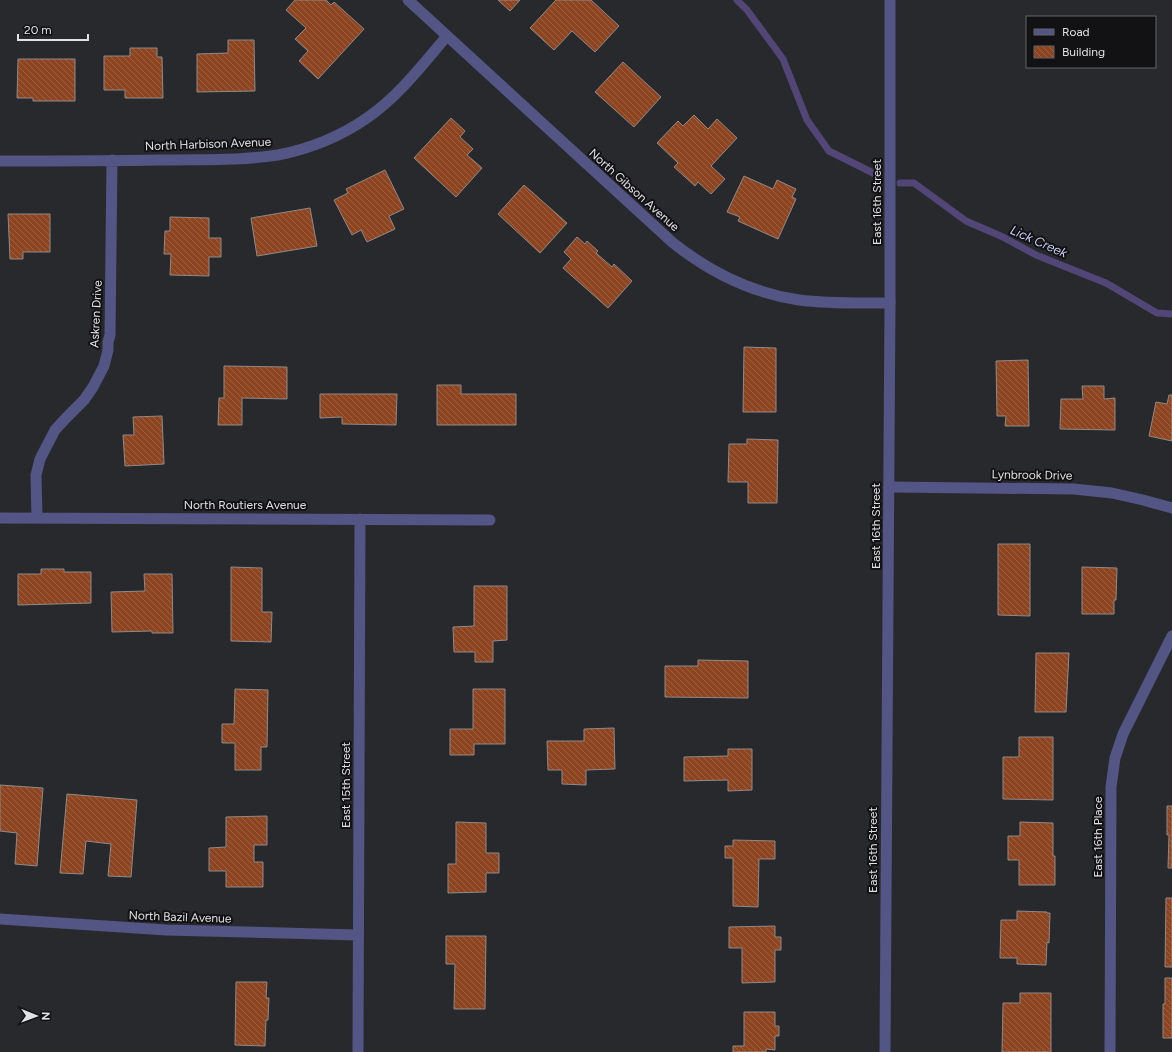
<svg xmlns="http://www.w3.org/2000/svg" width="1172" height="1052" viewBox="0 0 1172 1052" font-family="Figtree,sans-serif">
  <defs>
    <pattern id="building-back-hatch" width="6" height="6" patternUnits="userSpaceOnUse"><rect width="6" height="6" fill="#8d4521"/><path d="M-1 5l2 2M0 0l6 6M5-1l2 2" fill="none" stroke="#9d6041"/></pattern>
  </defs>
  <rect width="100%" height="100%" fill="#28292d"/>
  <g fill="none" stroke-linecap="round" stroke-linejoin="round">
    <path stroke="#514675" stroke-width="7" d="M737,0l10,10 36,49 24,61 22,31 44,22
      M900,183h14l52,38 37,16 33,18 70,28 51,30 15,1"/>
  </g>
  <path fill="url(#building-back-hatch)" stroke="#908a88" d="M295,0h31l5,5 3,-3 30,27 -46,50 -19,-18 9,-10 -13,-12 11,-11 -20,-18z
    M498,0h22l-10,11z
    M556,0h35l28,26 -24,26 -23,-21 -18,19 -24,-22z
    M228,40h26l1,51 -58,1v-38l31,-1z
    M130,48h27v9h5l1,41h-38v-8h-21v-34h26z
    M18,59h57v42h-42v-3h-16z
    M623,62l38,35 -27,30 -39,-35z
    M694,115l14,14 9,-10 20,19 -26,28 14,13 -14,15 -13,-12 -3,4 -21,-19 4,-4 -21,-20 21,-22 5,5z
    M451,118l14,13 -5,6 13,12 -6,6 15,13 -26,29 -42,-39z
    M385,170l19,39 -15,7 6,13 -28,13 -6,-12 -9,5 -18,-35 14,-7 -2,-4z
    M744,176l29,13 4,-9 19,9 -4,8 4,2 -18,40 -40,-18 2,-4 -13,-5z
    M524,185l43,38 -27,30 -42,-39z
    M310,208l7,38 -60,10 -6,-38z
    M8,214h42v38h-27v7h-13z
    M170,217l39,1v20h12v19h-12v19l-39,-1 1,-21h-7l1,-23h5z
    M577,237l8,7 2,-3 11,10 -2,2 16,14 2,-3 18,17 -24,27 -45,-40 8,-9 -7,-7z
    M744,347l32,1v64h-33z
    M1028,360l1,66h-24l1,-10h-9l-1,-55z
    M224,366l63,1v32l-45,-1v27h-24l1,-27h5z
    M437,385h24v9h55v31h-79z
    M1082,386h22v13l11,-1v32l-55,-1 1,-30h22z
    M320,394h77l-1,31 -54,-1v-7l-22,1z
    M1169,395h3v46l-23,-5 7,-34 11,2z
    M162,416l2,48 -39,2 -2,-31h11l-1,-18z
    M747,439l31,1 -1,63h-29v-21h-20l1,-38h18z
    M998,544h32v72l-32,-1z
    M231,567l31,1v44h10l-1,30 -40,-1z
    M1082,567l35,1 -1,32h-2v14h-32z
    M41,569h23v3h27v31l-73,2v-31h23z
    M144,574h28l1,59h-21v-2l-40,1 -1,-40 34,-1z
    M474,586h33v54l-14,1v21h-18v-10h-21l-1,-25 21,-1z
    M1036,653h33l-3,59h-31z
    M698,660l50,1v37l-83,-1v-31h33z
    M235,689l33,1 -1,57h-6v23h-26v-27h-13v-19h12z
    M473,689h32v55h-31v11h-24v-26h23z
    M614,728l1,41 -29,1v15l-24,-1v-14h-14l-1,-29h37v-12z
    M1019,737h34v63l-50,-1v-42h16z
    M728,749h24v41l-24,1v-11l-44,1v-24l44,-1z
    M0,785l43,3 -6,78 -22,-2 2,-31 -17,-2z
    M67,794l70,6 -6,77 -23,-1 3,-32 -25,-3 -3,33 -23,-1z
    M1167,806h5v62h-4l1,-33h-2z
    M267,816v29h-13v17h9v25h-37v-16h-17v-23l17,-1v-30z
    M456,822l30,1v30h13v20h-13v19l-38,1v-29h8z
    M1020,822l33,1v33h2v29h-36v-25h-11v-24h12z
    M733,840l42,1v18h-16l-1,48 -25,-1v-48h-8v-12h8z
    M1166,898h6v69h-7z
    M1017,911l30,1v1h3l-1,30 -2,-1 -1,23 -29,-1v-6h-17l1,-38h16z
    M775,926v11h6v13h-6v32l-33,1v-35h-13v-21z
    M446,936h40l-1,73h-31l1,-45h-9z
    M1165,978h7v60h-9v-34h2z
    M236,982h31l-1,16h3l-1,22h-2l-1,26 -30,-1z
    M1020,993h31v59h-49l1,-49h17z
    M744,1012h31v14h4v10h-4v14l-9,-1v3h-33v-6h11z"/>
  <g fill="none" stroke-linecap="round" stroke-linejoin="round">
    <path stroke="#535584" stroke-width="11" d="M408,0l264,242c36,29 80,51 127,58 30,4 61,3 91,3
      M0,161c53,0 107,0 160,-1 39,-1 80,1 118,-5 31,-6 63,-19 89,-37 32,-22 55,-53 80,-82
      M889,487l185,2 38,4 31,7 29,8
      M0,518l490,2
      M37,518l-1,-43 4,-16 15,-29 11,-12 18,-18 9,-13 11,-21 4,-16v-8l2,-7 2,-175
      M0,919l166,11 192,5
      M358,1052l2,-533
      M1110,1052l1,-265 4,-29 8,-24 49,-98"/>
    <path stroke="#535584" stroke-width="11" d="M885,1052l5,-749v-303"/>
  </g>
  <g text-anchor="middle" stroke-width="4" stroke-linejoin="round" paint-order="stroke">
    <g font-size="12" fill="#e1e1e4" stroke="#121214">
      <text transform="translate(208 144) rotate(-2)" y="4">North Harbison Avenue</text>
      <text transform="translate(634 190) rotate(42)" y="4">North Gibson Avenue</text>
      <text transform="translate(877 202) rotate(-90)" y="4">East 16th Street</text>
      <text transform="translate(96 314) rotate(-87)" y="4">Askren Drive</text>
      <text transform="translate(1032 475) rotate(1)" y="4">Lynbrook Drive</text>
      <text x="245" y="509">North Routiers Avenue</text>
      <text transform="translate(876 526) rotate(-90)" y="4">East 16th Street</text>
      <text transform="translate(346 785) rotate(-90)" y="4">East 15th Street</text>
      <text transform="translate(1098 837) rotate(-90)" y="4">East 16th Place</text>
      <text transform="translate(873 850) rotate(-90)" y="4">East 16th Street</text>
      <text transform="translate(180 917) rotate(2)" y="4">North Bazil Avenue</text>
    </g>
    <g font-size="13" font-style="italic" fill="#c9ccf5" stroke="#121214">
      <text transform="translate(1039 241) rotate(24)" y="5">Lick Creek</text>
    </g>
  </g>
  <rect x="1026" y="16" width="130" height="52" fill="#121214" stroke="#656567"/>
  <rect x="1034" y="29" width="20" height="6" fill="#535584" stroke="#656567"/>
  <text x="1062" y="36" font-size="12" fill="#e1e1e4">Road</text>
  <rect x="1034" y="46" width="20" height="12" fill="url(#building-back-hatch)" stroke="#656567"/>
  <text x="1062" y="56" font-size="12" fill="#e1e1e4">Building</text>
  <g transform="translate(36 1016) rotate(91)" stroke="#121214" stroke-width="3" paint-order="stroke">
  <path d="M0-3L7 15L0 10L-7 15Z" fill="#e1e1e4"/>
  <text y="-6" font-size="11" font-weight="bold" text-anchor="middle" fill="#e1e1e4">N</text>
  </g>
  <path d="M18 34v6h70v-6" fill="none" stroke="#e1e1e4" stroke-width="2"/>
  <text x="24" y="34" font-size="12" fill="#e1e1e4" stroke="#121214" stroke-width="3" paint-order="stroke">20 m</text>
</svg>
